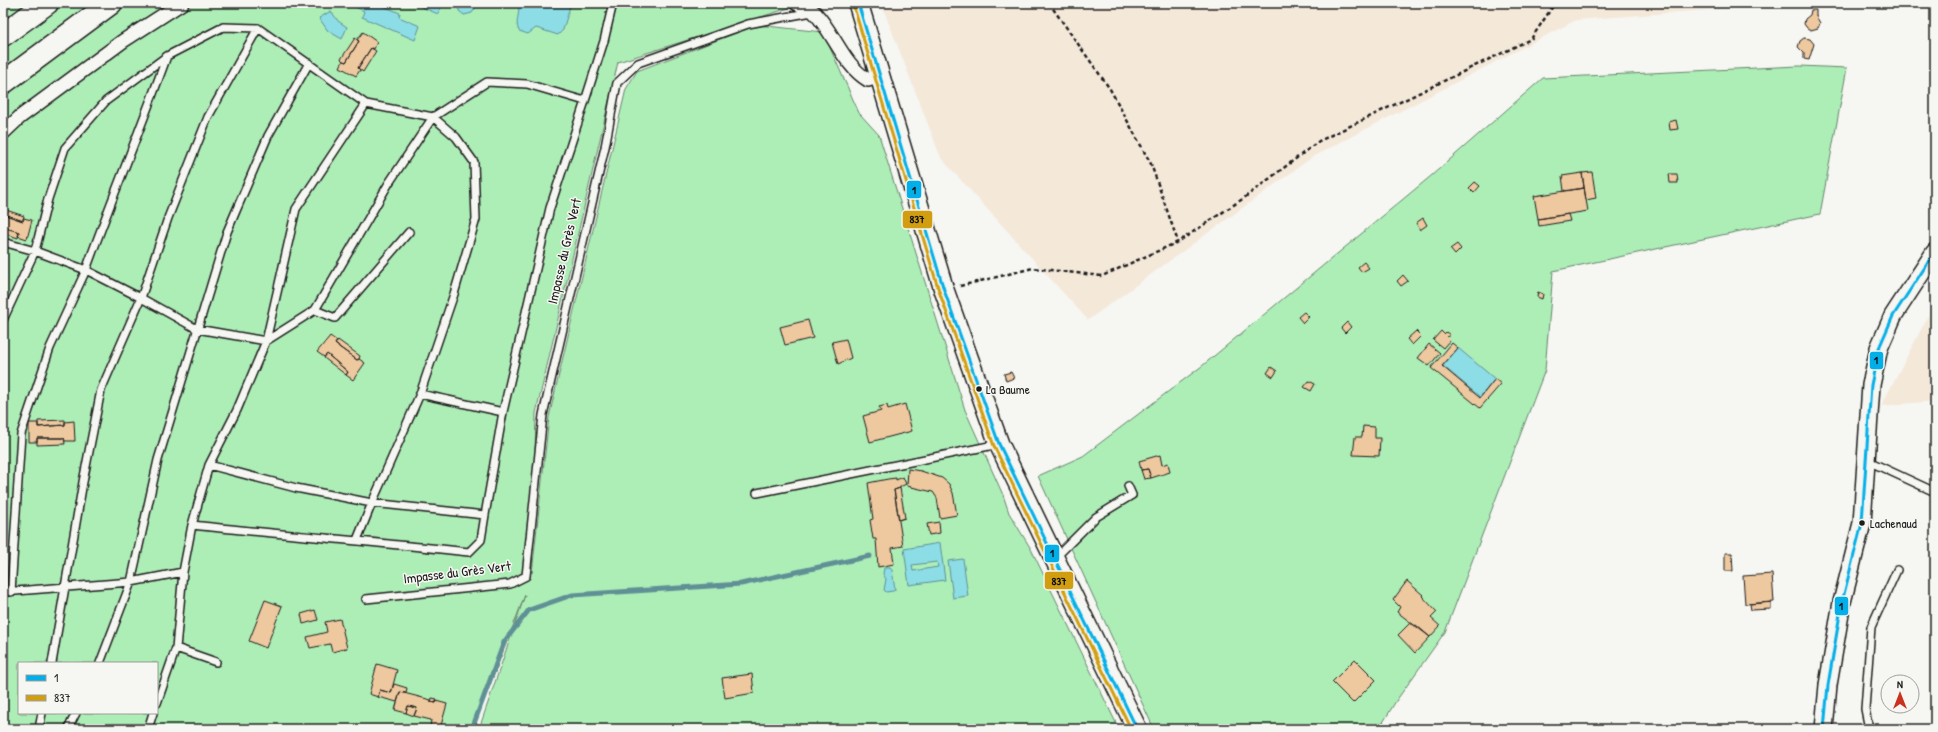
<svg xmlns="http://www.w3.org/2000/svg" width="1938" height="732" viewBox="0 0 1938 732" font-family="'Patrick Hand',sans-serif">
  <rect width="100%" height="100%" fill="#f6f6f2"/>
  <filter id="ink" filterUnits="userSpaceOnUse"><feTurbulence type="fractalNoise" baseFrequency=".025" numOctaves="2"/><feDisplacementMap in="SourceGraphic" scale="8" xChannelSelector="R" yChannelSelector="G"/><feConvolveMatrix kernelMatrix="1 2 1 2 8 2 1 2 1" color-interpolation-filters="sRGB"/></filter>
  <g filter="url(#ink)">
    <path fill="#f4e8d9" d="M881,3h916l-221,17 -262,136 -226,164 -147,-162z
      M1935,303v98l-54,5z"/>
    <path fill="#adeeb7" stroke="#64856a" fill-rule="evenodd" d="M3,3h802l-187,59 -82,351 -4,160 17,-156 77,-328 11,-18 120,-46 66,7 36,81 20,22 86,275 38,85 6,18 22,36 88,180h-640l46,-134 -52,134h-470zM19,663h138v50h-138z
      M1799,66l48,2 -27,146 -267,57 -8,99 -100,262 -49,69 -17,28h-225l-116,-253 45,-20 119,-90 229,-190 112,-98z"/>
    <path fill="#8cdde6" stroke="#5f9095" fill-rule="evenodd" d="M346,3h30l24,10 -1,4 21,9 -5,14 -53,-23 2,-6z
      M412,3h30l-4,11z
      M458,3h17v5l-3,5 -8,2 -5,-4z
      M518,3h53l-8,27 -5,5 -22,-7 -8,6 -9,-3c-5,-9 2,-18 -1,-28z
      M331,11l7,10 9,6 -5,12 -14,-8 -9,-13z
      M1458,348l37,31 -15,18 -37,-31z
      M940,543l5,37 -36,5 -5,-36zM937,562l1,5 -25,4 -1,-6z
      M963,559l5,37 -15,2 -5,-37z
      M884,568h6l2,2 3,20 -2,1 -7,1 -2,-2 2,-11 -3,-5z"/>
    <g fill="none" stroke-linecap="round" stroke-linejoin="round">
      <path stroke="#5f9095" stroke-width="5" d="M472,729l32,-87 25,-32 43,-15 169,-11 129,-28"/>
    </g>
    <path fill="#eec89e" stroke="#1c1c1c" d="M299,3h7l2,3 -8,4 -4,-6z
      M1811,10h5v6l4,7 -2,5 -7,2 -4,-2 -3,-4 1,-5 5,-4z
      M363,32l14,10 -3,7 -3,-1 -13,20 2,2 -4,6 -16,-9 3,-6 3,1 13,-21 -2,-1z
      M355,38l4,3 -13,21 -3,-1 -2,-2z
      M1804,38l6,1 4,5 -5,16 -5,-1v-6l-6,-6 2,-6z
      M371,48l5,3 -13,21 -5,-4z
      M1676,120l2,9 -8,1 -1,-8z
      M1592,172l4,26 -10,2 -4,-27z
      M1582,173l2,15 -20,3 -2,-15z
      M1669,174h8l1,9h-8z
      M1475,182l5,4 -6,7 -5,-5z
      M1584,188l4,23 -50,8 -4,-23z
      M3,209l21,7 -1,5 -20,-7z
      M3,214l20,7v-3l9,2 -5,19 -9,-3 1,-4 -16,-5z
      M1568,214l2,7 -31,5 -1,-7z
      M1423,218l4,7 -7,5 -4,-7z
      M3,227l16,5 -1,6 -15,-5z
      M1457,244l4,5 -6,6 -5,-6z
      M1364,262l5,6 -7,4 -4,-5z
      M1403,275l5,6 -7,5 -4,-5z
      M1538,292l5,2 -1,5 -5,-2z
      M1304,312l5,5 -6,6 -5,-6z
      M808,320l5,18 -28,7 -5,-18z
      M1347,322l4,5 -6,6 -4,-5z
      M1416,331l5,5 -9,9 -5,-6z
      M1441,331l3,3 2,-2 4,3 -3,2 3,3 -7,8 -10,-8z
      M330,336l7,5 -2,3 22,16 2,-1 6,4 -12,17 -7,-5 2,-3 -21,-18 -3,3 -7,-5z
      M846,339l5,19 -13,6 -6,-22z
      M338,340l22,16 -1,3 -2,1 -22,-16z
      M1452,343l6,5 -16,18 38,32 15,-19 6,5 -21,24 -49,-40z
      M1429,344l11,9 -11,13 -11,-8z
      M327,354l21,18 -2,3 -22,-17z
      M1271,367l6,4 -4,6 -6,-4z
      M1011,372l3,6 -8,3 -2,-7z
      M1309,381l6,3 -4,7 -7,-4z
      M905,404l7,27 -42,11 -7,-26 18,-5 -2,-4 8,-2 1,4z
      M65,420v5l-27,2v-6z
      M74,421l1,20h-10l-1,-3h-27v4h-8v-19h9v4l27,-2v-3z
      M1363,426l12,1v11h5l-1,18 -26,-1 2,-18h7z
      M37,438h27l1,6 -28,1z
      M1160,455l2,10 6,-2 2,9 -19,6 -3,-9 -7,1 -2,-9z
      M908,469l13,2 21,7 7,6 4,9 4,22 -17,3 -3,-20 -4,-6 -26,-6z
      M1148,469l3,9 -7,1 -3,-9z
      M903,477l3,7 -6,3v1l-6,2 9,56 -11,2 2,16 -16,3 -2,-28h-3l-3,-19 3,-1 -5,-36 20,-4 8,-1v2z
      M900,488l5,30 -6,2 -5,-30z
      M939,522l1,11 -11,2 -2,-11z
      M1725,553h7l1,18h-8z
      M1772,574l2,28 -29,2 -2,-28z
      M1407,581l16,14 -1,1 15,16 -6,6 9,8 -10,11 -33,-25 3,-5 -7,-7z
      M265,600l17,6 -16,42 -17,-7z
      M1771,602v7l-20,1 -1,-6z
      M315,610l3,10 -15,4 -2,-10z
      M340,619l7,29 -15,4 -2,-8 -20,4 -3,-11 20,-5 -2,-10z
      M1410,623l4,3 2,-1 14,12 -15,16 -17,-18z
      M1355,659l21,21 -23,23 -21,-21z
      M377,664l20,6 -6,23 -11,-3 -2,7 -9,-3z
      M752,674l2,19 -29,5 -3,-20z
      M394,684l13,4 -1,5 -6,-1 -3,10 -19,-5 2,-7 11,3z
      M400,692l31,8v2l5,1v-2l11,3 -7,25 -10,-2 1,-7 -17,-4 3,-8 -9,-2 -2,7 -11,-3z
      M432,698l5,1 -1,4 -5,-1z
      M408,706l9,2 -3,8 -8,-3z
      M858,724l1,5h-24l1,-2z"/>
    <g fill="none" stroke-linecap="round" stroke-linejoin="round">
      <defs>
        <path id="service" d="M3,242l32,9 13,-52 17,-51 41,-47 61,-45 56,-29 35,1
          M315,310l20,8 74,-86
          M3,320l32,-69 51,19 -36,78 -29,86 -10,158
          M420,394l83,18
          M1866,460l69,32
          M757,493l242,-49
          M485,515l18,-103 47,-204 35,-107
          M192,525c92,10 185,17 277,27l12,-12 4,-25 -113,-12 -76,-15 -87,-23
          M357,540l15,-37 48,-109 34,-100 22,-75 -2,-57 -18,-25 -23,-20 -67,-13 -108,-76 -50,89 -40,101 -27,80 56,31 69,12 30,-132 70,-105
          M1055,558l41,-41 36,-22 -4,-9
          M3,592l128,-10 52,-10 9,-47 17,-60 28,-55 29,-69 49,-31 74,-127 44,-66 54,-35 40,2 58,17 19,-60 9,-38
          M366,599l144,-15 16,-8 17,-161 62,-268 12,-64 21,-20 110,-39 64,-12
          M176,648l40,14
          M52,663l31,-181 18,-92 40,-92 -55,-28c26,-72 55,-142 81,-214
          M100,663l31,-81 27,-122 69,-228 41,-96 41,-73
          M157,703l19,-55 7,-76
          M39,729l3,-16
          M68,729l8,-16
          M148,729l5,-16
          M1869,729l-4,-20 6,-82 26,-57"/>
        <path id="minor" d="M796,3c6,3 15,5 19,10 19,20 29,53 53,67l13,-4
          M3,133l17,-16 103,-76 59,-38"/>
        <path id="tertiary" d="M1824,729l4,-44 14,-83 20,-79 9,-138 8,-37 14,-32 42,-64"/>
        <path id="secondary" d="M858,3l86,287 55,154 138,285"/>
        <path id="motorway" d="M3,35l44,-32
          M3,83l108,-80"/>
      </defs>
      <use href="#service" stroke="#1c1c1c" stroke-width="10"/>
      <use href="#minor" stroke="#1c1c1c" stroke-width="16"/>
      <use href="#tertiary" stroke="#1c1c1c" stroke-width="20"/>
      <use href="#secondary" stroke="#1c1c1c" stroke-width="22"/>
      <use href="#motorway" stroke="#1c1c1c" stroke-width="25"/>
      <path stroke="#1c1c1c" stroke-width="2.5" stroke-dasharray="4 3" stroke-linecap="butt" d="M1049,3l61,86 41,75 27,78
        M960,286l73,-18 69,8 76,-34 66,-44 75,-57 212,-102 24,-36"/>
      <use href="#service" stroke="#f6f6f2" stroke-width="7"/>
      <use href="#minor" stroke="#f6f6f2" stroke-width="13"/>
      <use href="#tertiary" stroke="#f6f6f2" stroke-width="17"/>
      <use href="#secondary" stroke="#f6f6f2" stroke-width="19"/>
      <use href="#motorway" stroke="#f6f6f2" stroke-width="22"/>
      <defs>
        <path id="bus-1" d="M858,3l86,287 55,154 138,285
          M1824,729l4,-44 14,-83 20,-79 9,-138 8,-37 14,-32 42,-64"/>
        <path id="bus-2" d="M853,4l86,287 55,155 137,283"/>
      </defs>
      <use href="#bus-1" stroke="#f6f6f2" stroke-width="6"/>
      <use href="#bus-2" stroke="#f6f6f2" stroke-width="6"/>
      <use href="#bus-1" stroke="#03afe8" stroke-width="3"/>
      <use href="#bus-2" stroke="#d29e11" stroke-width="3"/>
    </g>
  </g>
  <g fill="#1c1c1c" stroke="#f6f6f2" stroke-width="1.5">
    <circle cx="979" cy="389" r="3.5"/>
    <circle cx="1862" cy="523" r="3.5"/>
  </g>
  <g text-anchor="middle" stroke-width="3" stroke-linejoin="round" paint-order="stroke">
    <g font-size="13" fill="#1c1c1c" stroke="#f6f6f2" text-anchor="start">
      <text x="986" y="394">La Baume</text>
      <text x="1870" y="528">Lachenaud</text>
    </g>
    <g font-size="14" fill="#1c1c1c" stroke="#f6f6f2">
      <text transform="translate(564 251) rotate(-77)" y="5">Impasse du Grès Vert</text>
      <text transform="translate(457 572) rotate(-7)" y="5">Impasse du Grès Vert</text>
    </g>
  </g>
  <g stroke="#f6f6f2" stroke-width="1.5">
    <rect x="906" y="180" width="16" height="19" rx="4" fill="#03afe8"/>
    <rect x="902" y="210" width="31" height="19" rx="4" fill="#d29e11"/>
    <rect x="1869" y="351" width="15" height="19" rx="4" fill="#03afe8"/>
    <rect x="1044" y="544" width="16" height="19" rx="4" fill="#03afe8"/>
    <rect x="1044" y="571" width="30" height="19" rx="4" fill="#d29e11"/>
    <rect x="1834" y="596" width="15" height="20" rx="4" fill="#03afe8"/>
  </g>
  <g font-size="11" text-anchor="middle" font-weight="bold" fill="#111">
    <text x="914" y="194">1</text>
    <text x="917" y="223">837</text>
    <text x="1876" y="364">1</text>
    <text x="1052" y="557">1</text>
    <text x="1059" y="585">837</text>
    <text x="1841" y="610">1</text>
  </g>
  <rect width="1938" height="732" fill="none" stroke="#f6f6f2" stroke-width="16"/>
  <rect x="8" y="8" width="1922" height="716" fill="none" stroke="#1c1c1c" stroke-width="1.5" filter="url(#ink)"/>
  <rect x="18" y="662" width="140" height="52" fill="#f6f6f2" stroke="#9f9f9c"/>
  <rect x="26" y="675" width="20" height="6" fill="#03afe8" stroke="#9f9f9c"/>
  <text x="54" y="682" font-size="12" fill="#1c1c1c">1</text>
  <rect x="26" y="695" width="20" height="6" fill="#d29e11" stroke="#9f9f9c"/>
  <text x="54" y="702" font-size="12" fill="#1c1c1c">837</text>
  <g transform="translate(1900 694)"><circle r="19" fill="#f6f6f2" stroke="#9f9f9c"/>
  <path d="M0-3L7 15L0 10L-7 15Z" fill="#c8321e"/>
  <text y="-6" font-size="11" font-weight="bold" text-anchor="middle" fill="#1c1c1c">N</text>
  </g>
</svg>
